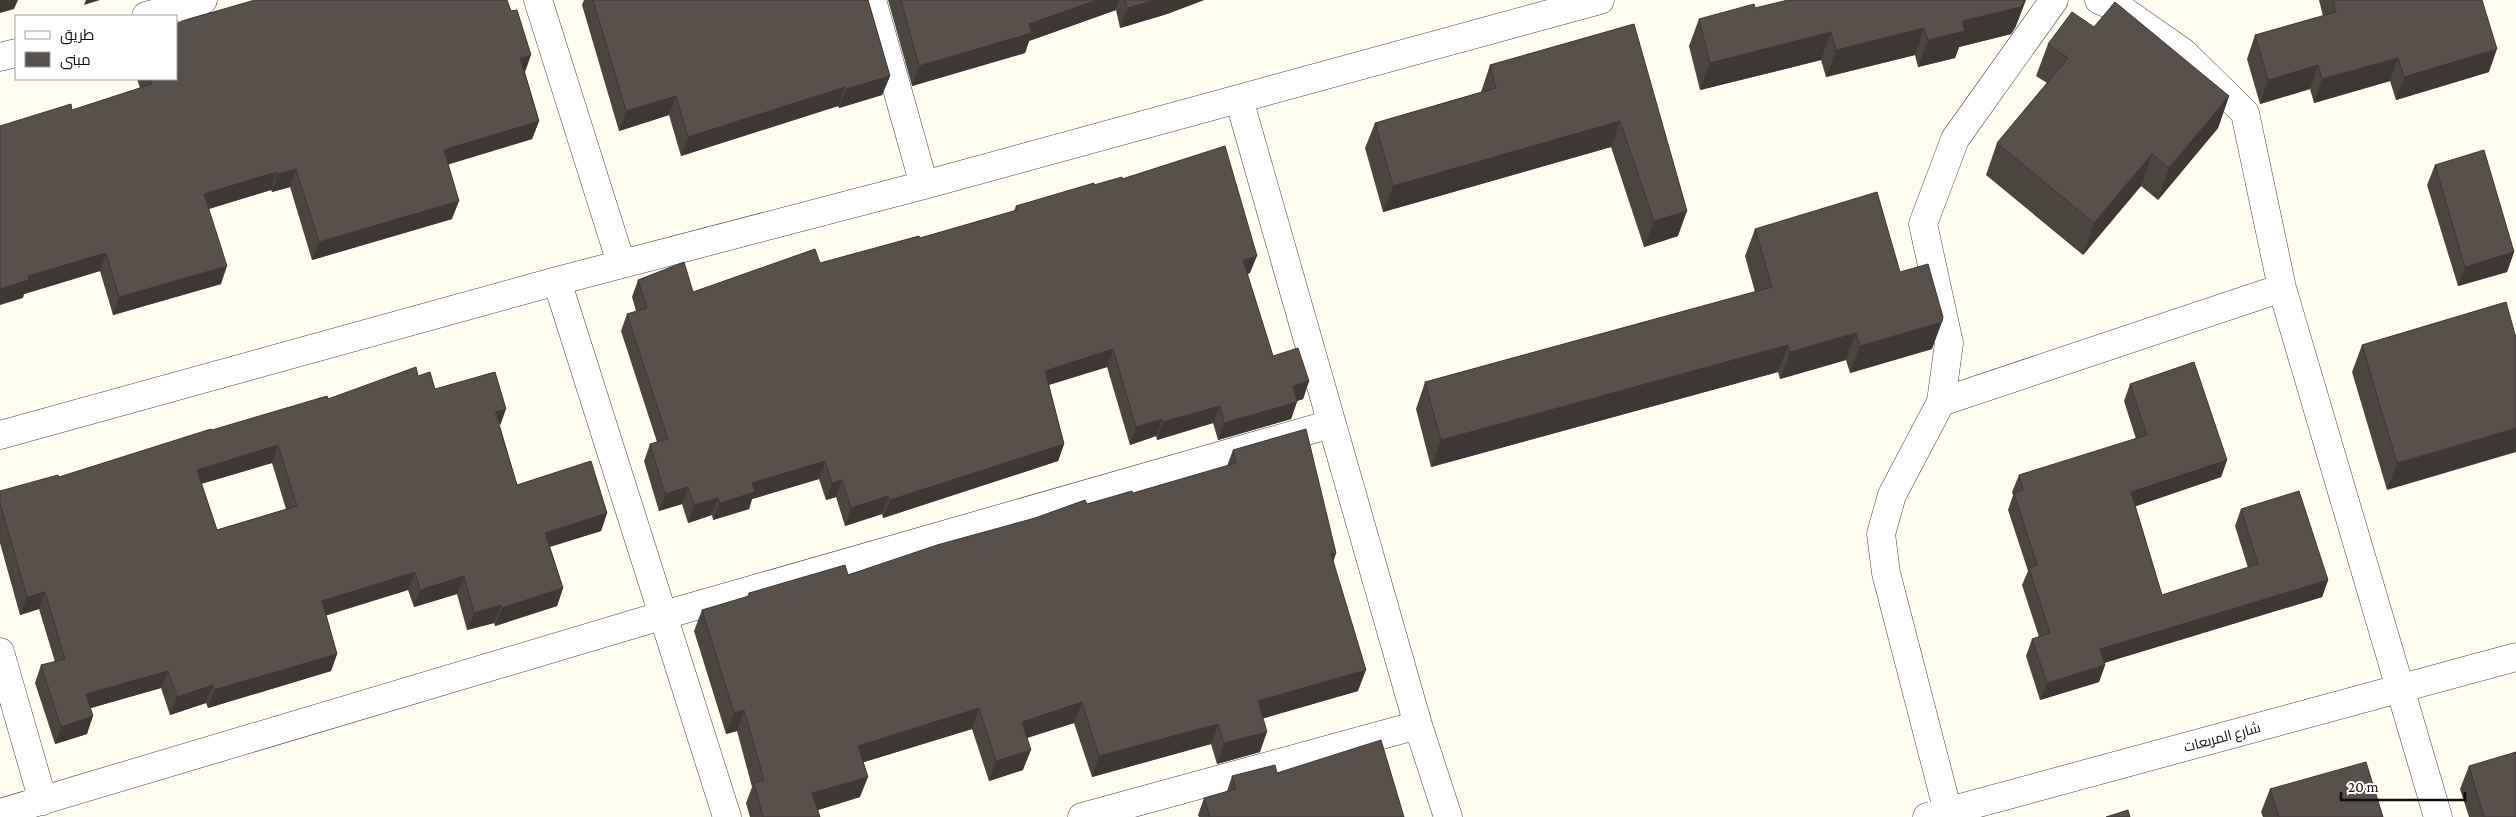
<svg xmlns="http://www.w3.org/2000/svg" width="2516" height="817" viewBox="0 0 2516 817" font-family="'Crimson Pro',Cairo,serif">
  <rect width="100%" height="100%" fill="#fffcf0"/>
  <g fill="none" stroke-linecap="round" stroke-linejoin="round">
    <defs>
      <path id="minor" d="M538,0l83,263
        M872,0l52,185
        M146,16l57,-16
        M0,57l16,-4
        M1239,99l179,626 30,92
        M557,281l170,536
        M2282,288l156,529
        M1941,402l341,-114 -37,-175 -61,-60 -60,-42 -25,-11
        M0,435l557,-154 367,-96 676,-185
        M0,652l43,149
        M1948,812l-62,-239 -5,-39 11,-39 49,-93 8,-59 -26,-119 32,-85 99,-139
        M0,813l664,-198 667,-191
        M1082,817l336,-92
        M1927,817l589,-160"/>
    </defs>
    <use href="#minor" stroke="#414141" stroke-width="29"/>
    <use href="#minor" stroke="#fff" stroke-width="28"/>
  </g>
  <path fill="#4b4540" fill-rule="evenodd" d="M584,0h284l22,76 -8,19 -43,13 -1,-2 -157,50 -12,-41 -50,16 -37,-126z
    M888,0h316l-37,14 -47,14 -4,-18 -87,31 -4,12 -113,33z
    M2319,0h165h-2l7,72 -93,28 -6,-19 -76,22 -4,-14 -50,15 -13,-45 8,-24 68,-19z
    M1755,8l261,18 -5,8 -52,13 -4,11 -37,9 -3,-12 -89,22 -5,-17 -121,30 -11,-44 10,-27z
    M1634,24l44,212 -34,11 -33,-100 -228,65 -18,-64 10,-25 106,-31 9,-27z
    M2094,27l135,69 -11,32 -60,72 -17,-14 -58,69 -97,-80 11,-32 50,-60 -11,-7 12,-32z
    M525,72l14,49 -7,18 -84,25 4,55 -140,41 -22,-73 -18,5 -1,-2 -62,19 12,75 -108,31 -13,-44 -76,23 -1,4 49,-188 68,-22 -3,-9h39z
    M2435,165l79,87 -7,20 -49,14 -31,-101z
    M1122,179l128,94 -3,1 26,82 36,25 -6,18 -6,2 -6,18 -73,21 -5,-17 -56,17 -1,-4 -26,9 -23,-78 -58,18 15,59 -6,17 -175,57 -1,-4 -37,12 -9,-29 -10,3 -7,-21 -67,20 -3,10 -36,11 -1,-5 -24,8 -6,-19 -23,7 -15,-50 6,-17 7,-2 -36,-111 6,-17 9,-3 -4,-14 6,-17 55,12 127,-29 100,-25 94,-27 2,-5 78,-21z
    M1755,229l145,43 32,77 -82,24 -4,-13 -66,19 -2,-7 -347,95 -15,-58 9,-27 330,-90 -10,-36z
    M2506,302l-119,188 -35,-118 10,-27z
    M418,376l17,13 65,37 17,59 90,28 -6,18 -51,16 13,41 -6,18 -62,20 -1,-3 -27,7 -10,-36 -43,13 -6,-17 -82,25 11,39 -6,17 -123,37 -2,-5 -36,12 -9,-27 -70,20 -4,26 -32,10 -20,-61 6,-18 14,-3 -16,-53 -19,6 -20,-72v-52l59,-14 153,-47 116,-31zM272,463l14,46 -69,21 -16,-46z
    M2130,384l97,76 -6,17 -86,29 27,89 86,-27 -13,-42 6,-17 87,71 -6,17 -218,66 1,2 -6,17 -59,18 -14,-44 6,-17 7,-2 -17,-52 6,-14 -20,-61 5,-15 -1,-3 7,-17 117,-36 -12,-38z
    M1233,450l103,103 -3,9 25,129 -95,27 -3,34 -43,12 -6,-20 -119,33 -18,-54 -47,15 -4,32 -34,11 -17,-52 -108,33 -4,35 -42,13 2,7h-70l-4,-14 6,-16 -15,-56 -11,3 -32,-103 8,-21 45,-13 2,-4 99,-18 239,-71 46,-11 94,-27z
    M2469,766l47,51h-47l-9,-28z
    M1277,773l127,44h-205l-1,-2 6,-17 23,-7 5,-15z
    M2270,789l113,28h-120l-2,-5z"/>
  <path fill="#3d3834" d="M0,0h18l-4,9 -14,4z
    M86,0h14l-16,5z
    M1097,0h22l-3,10 -87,31 -4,12 -113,33 7,-20 110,-42z
    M1156,0h48l-37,14 -47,14 7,-20z
    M2026,0l-10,26 -5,8 -52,13 -4,11 -37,9 10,-27 34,-19z
    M1924,28l-9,27 -89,22 10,-27z
    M1831,32l-10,28 -121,30 10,-27z
    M2497,49l-8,23 -93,28 8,-23z
    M531,55l-6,17 -12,4 7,-18z
    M2398,58l-8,23 -76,22 8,-24z
    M2318,65l-8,24 -50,15 8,-24z
    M890,76l-8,19 -43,13 7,-19z
    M845,87l-7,19 -157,50 7,-19z
    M676,96l-7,19 -50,16 7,-20z
    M2229,96l-11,32 -60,72 11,-32z
    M539,121l-7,18 -95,29 7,-18z
    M1620,121l-9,26 -228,65 10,-26z
    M2152,154l-11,32 -58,69 11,-32z
    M296,169l-6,18 -18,5 6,-18z
    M277,172l-6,18 -73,22 6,-18z
    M459,201l-7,18 -140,41 7,-18z
    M1687,211l-9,25 -34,11 10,-26z
    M2514,252l-7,20 -49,14 7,-19z
    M106,253l-6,18 -76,23 -1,4 -23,7v-16l28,-13z
    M1257,256l-7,17 -13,4 6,-17z
    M227,266l-6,18 -108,31 6,-18z
    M1942,322l-10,27 -82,24 10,-27z
    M1856,333l-10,27 -66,19 10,-27z
    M1788,345l-10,27 -347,95 10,-27z
    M1113,349l-6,18 -69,21 7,-17z
    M1309,381l-6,18 -16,5 6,-18z
    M1297,402l-6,17 -73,21 6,-17z
    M1220,406l-7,17 -56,17 6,-18z
    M506,409l-6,17 -5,-14z
    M1162,419l-6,17 -26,9 6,-18z
    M2516,428v24l-129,38 10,-27z
    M1064,444l-6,17 -175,57 7,-18z
    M278,445l-6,18 -82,24 7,-17z
    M2227,460l-6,17 -96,33 6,-18z
    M825,461l-6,18 -67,20 -3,10 -36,11 7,-17 32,-20z
    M842,480l-6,17 -10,3 6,-17z
    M688,487l-6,17 -23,7 6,-17z
    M888,496l-6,18 -37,12 6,-18z
    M718,498l-6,17 -24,8 6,-18z
    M607,513l-6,18 -63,19 7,-17z
    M1336,553l-7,21 2,-20z
    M415,572l-7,18 -93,29 7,-18z
    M464,576l-7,18 -43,13 6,-17z
    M2328,580l-6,17 -228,69 6,-17z
    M563,588l-6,18 -62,20 7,-18z
    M45,592l-6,17 -19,6 7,-18z
    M501,605l-7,18 -27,7 7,-17z
    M337,654l-6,17 -123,37 6,-18z
    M2105,665l-6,17 -59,18 7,-17z
    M1366,670l-8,21 -107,31 7,-21z
    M168,671l-7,17 -81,23 6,-17z
    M213,685l-7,18 -36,12 7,-18z
    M1082,702l-8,21 -60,19 8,-20z
    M979,708l-7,21 -121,37 7,-20z
    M744,710l-7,21 -11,3 8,-21z
    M93,716l-6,18 -32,10 6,-17z
    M1218,724l-7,20 -119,33 7,-21z
    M1267,732l-7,20 -43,12 7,-21z
    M1031,750l-8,20 -34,11 7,-20z
    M868,777l-8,20 -55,17 7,-21z"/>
  <path fill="#57504b" stroke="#3d3834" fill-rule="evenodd" d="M255,0h252l4,11 6,-1 14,45 -11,3 19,63 -95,29 15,51 -140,41 -23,-73 -18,5 -1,-2 -73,22 23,72 -108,31 -13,-44 -78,23 1,4 -29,9v-163l71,-22 1,6 80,-26 -2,-5h26v-55l13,-5z
    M593,0h275l22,76 -44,13 -1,-2 -157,50 -12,-41 -50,15z
    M901,0h196l-68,24 3,9 -113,33z
    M1125,0h31l-29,8z
    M1788,0h237l-4,7 -59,14 3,10 -37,9 -4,-12 -88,22 -5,-18 -121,31 -11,-44 55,-15 1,4z
    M2333,0h149l15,49 -93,28 -6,-19 -76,21 -4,-14 -50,15 -13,-45 81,-23z
    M2115,2l114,94 -60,72 -17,-14 -58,69 -97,-80 71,-85 -20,-14 24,-32 22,15z
    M1634,24l53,187 -33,10 -34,-100 -227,65 -18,-63 121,-35 -6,-23z
    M1225,146l32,110 -14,4 30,96 25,-8 11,33 -16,5 4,16 -73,21 -4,-17 -57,16 -1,-3 -26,8 -23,-78 -68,22 19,73 -174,56 -2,-4 -37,12 -9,-28 -10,3 -7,-22 -73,22 3,9 -35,11 -2,-5 -24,7 -6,-18 -23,7 -15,-50 18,-5 -41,-125 20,-6 -9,-28 46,-18 9,30 122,-43 5,14 99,-27 1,2 97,-28 -1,-4 78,-23v2l28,-8v2z
    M2484,150l30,102 -49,15 -30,-102z
    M1877,192l23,80 28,-8 15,53 -1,5 -82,24 -4,-13 -66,19 -2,-7 -347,95 -16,-58 347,-95 -17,-58z
    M2506,302l10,36v90l-119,35 -35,-118z
    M2194,362l33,98 -96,32 31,103 96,-31 -17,-55 58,-18 29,89 -228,69 5,16 -58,18 -15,-44 18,-6 -21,-65 8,-3 -23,-72 9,-3 -4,-15 128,-40 -17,-51z
    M416,367l2,9 12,-4 5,17 60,-17 11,37 -11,3 22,73 74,-24 16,52 -62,20 18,55 -61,20 -1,-3 -27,8 -10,-37 -44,14 -5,-18 -93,29 15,53 -123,36 -1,-5 -36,12 -9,-26 -82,23 7,22 -32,11 -20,-62 24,-6 -20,-67 -18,5 -27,-94v-12l58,-16 1,2 152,-48 1,1 115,-34 1,3zM278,445l19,61 -80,24 -20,-60z
    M1306,429l30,124 -5,1 35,116 -108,31 9,31 -43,11 -6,-19 -119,32 -17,-54 -60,20 9,28 -35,11 -17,-53 -121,38 10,31 -56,16 8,24h-57l-9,-34 10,-3 -20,-70 -10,3 -32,-103 47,-14v-3l96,-28 3,10 89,-30 98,-27 50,-18 2,4 45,-13 1,2 103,-30 -3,-13z
    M1381,740l23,77h-194l-6,-19 32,-9 -4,-13 43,-11 2,8z
    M2516,752v65h-32l-15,-51z
    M2366,762l17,55h-104l-9,-28z
    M2128,810l2,7h-24z"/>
  <g text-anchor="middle" stroke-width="5" stroke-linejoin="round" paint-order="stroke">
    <g font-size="14" fill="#0e0e0e" stroke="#fff">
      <text transform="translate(2222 737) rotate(-15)" y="5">شارع المربعات</text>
    </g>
  </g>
  <rect x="15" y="15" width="162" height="65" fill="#ffffff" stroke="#9f9f9f"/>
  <rect x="25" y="31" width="25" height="8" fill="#ffffff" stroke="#9f9f9f"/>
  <text x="60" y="40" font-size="15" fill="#0e0e0e">طريق</text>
  <rect x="25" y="52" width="25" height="15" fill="#57504b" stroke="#9f9f9f"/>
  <text x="60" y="65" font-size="15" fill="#0e0e0e">مبنى</text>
  <path d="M2341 792v8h124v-8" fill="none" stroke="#0e0e0e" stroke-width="2.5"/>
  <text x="2348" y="792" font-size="15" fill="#0e0e0e" stroke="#ffffff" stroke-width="4" paint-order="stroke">20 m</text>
</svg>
